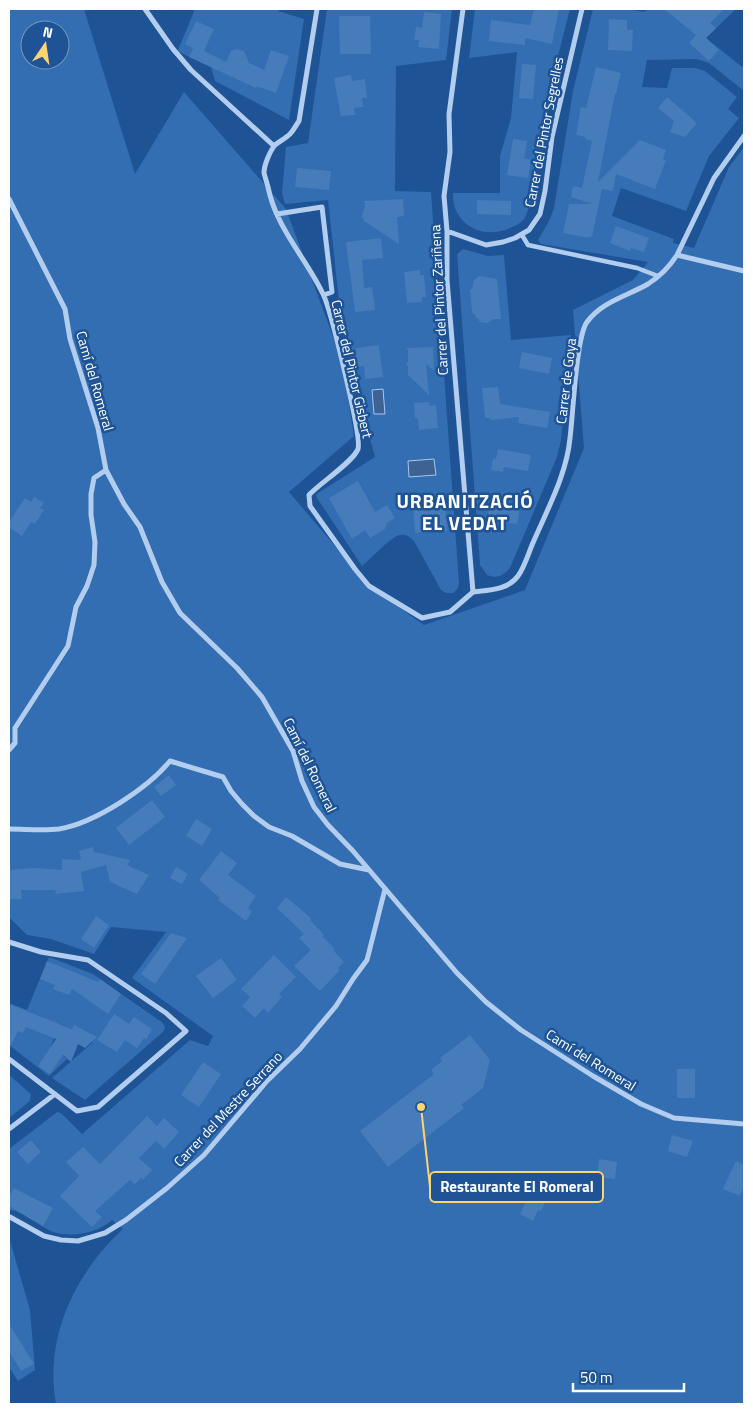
<svg xmlns="http://www.w3.org/2000/svg" width="753" height="1413" viewBox="0 0 753 1413" font-family="'Titillium Web',sans-serif">
  <rect width="100%" height="100%" fill="#1e5395"/>
  <path fill="#336db2" fill-rule="evenodd" d="M9,9h75l51,165 49,-82 102,117 56,152 12,75 -65,56 80,94 55,39 101,-35 59,-142 -11,-138 60,-30 15,-18 -107,-18 -3,-4 11,-19 5,-13 19,-117 20,-82h35l16,3 4,-3h88l-30,29 36,29 2,-3v27l-35,-28 -13,-4 -49,1 -5,27 25,1 5,-20h23l10,3 32,26 -9,12 11,9 -30,38 -23,55 -65,-23 -9,28 62,23 -1,4 21,5 35,-81 15,-20v1257h-688c-12,-66 19,-131 67,-175l-11,-9c-14,13 -40,18 -59,12 -7,-3 -14,-8 -20,-11 -8,-5 -15,-11 -24,-11v-61l48,-37 4,1 21,21 108,-94 18,6 5,-10 -81,-58 34,-46 -55,-5 -17,27 -43,-15 -24,-4 -18,-18zM30,30h30v30h-30z
    M195,9h84l-1,2 26,8 -15,101 -74,-39 -4,-14 -32,-15 -1,-2z
    M327,9h125l-6,51 -50,6 -1,125 36,1 28,391 -1,5 -5,5h-7l-5,-3 -27,-49c-4,-4 -8,-7 -14,-6 -10,2 -29,24 -38,31l-45,-68 -1,-3 2,-2 57,-36 -31,-111 -16,-146 -43,4 -3,-11 4,-46 22,-4z
    M475,9h95c-8,32 -17,64 -23,97 -7,36 -6,75 -21,109 -2,6 -8,10 -14,12 -27,14 -60,-1 -59,-34h47v-37l11,-38 6,-66 -48,6z
    M463,249l25,7 16,-1 7,85 60,-5 -10,105 -4,17 -47,111c-7,8 -13,11 -23,7l-7,-10 -23,-311z
    M49,957l44,17 70,49 2,4 -1,4 -79,69 -33,-22 41,-36 -21,-13 -12,-5 -9,22 16,13 -18,17 -40,-31v-42l18,7z
    M9,1075l22,19 -1,7 -21,17z
    M9,1237l21,73 5,60 -17,11 -9,-14z"/>
  <path fill="#3e6392" stroke="#a5c8f0" d="M383,389l2,25h-11l-2,-24z
    M434,459l2,16 -27,2 -1,-16z"/>
  <path fill="#477cbb" d="M534,9h25l-7,35 -27,-6v7l-36,-4 2,-21 39,5z
    M664,9h60l-14,14 6,5 -10,10 13,12 -10,11 -20,-18 7,-8z
    M424,12l17,2 -2,35 -21,-2 1,-7h-5l2,-13 6,1z
    M339,16h31l1,38h-31z
    M609,19l18,1v10h6l-1,21 -24,-1z
    M196,21l18,8 -10,22 22,11 5,-11 6,-2 7,2 5,12 15,7 7,-20 18,6 -13,37 -20,-7v2l-67,-31 4,-9 -8,-4z
    M522,64l14,1 -3,34 -14,-1z
    M596,67l25,6 -5,21 -1,-1 -17,89 42,-42 26,10 -3,10h3l-11,29 -39,-15 -3,17 -11,-2 -10,48 -3,-1v2l-26,-5 6,-29h23l-21,-7 2,-11 9,2 10,-47 -7,-2v-2l-9,-2 5,-28 5,1z
    M351,75l1,6 13,-2 2,19h-5l1,9 -9,1 1,7 -14,1 -7,-38z
    M667,97l30,26 -12,14 -15,-5 4,-11 -16,-13z
    M513,139l14,2 -3,17 7,2 -3,18 -21,-3z
    M297,168l34,3 -2,19 -34,-3z
    M403,199l1,17 -7,1 2,27 -35,-23 -2,-5 3,-10 -1,-5z
    M477,200l34,1v14l-34,-1z
    M616,226l33,12 -5,14 -13,-4 -1,3 -20,-8z
    M381,238l2,20 -21,2 2,28 8,-1 3,23 -20,2 -9,-70z
    M420,270v5h4l2,22h-4v5l-15,1 -3,-31z
    M479,276l18,3 4,40h-7l-7,4 -7,-1 -8,-10 -2,-23h2l2,-9z
    M379,345l4,32 -18,2 -1,-13 -7,1 -1,-19z
    M433,347l1,24 -8,-7 3,31 -21,-20v-9l-2,-2 2,-3v-11l-2,-2z
    M522,352l30,6 -3,16 -30,-6z
    M498,387l2,17 50,8 -3,16 -29,-5 1,-6 -28,3v-2h-6l-3,-30z
    M429,402l1,4 6,-1 2,23 -19,2 -1,-12 -3,1 -1,-16z
    M498,449l33,6 -3,16 -24,-4 -1,5 -12,-2 2,-12 3,1z
    M358,481l17,31 12,-7 8,13 -8,5 -2,6 -15,9 -5,-8 -13,9 -23,-41z
    M34,497l10,6 -4,5 4,2 -9,14 -4,-2 -9,14 -13,-9v-5l16,-24 6,4z
    M490,503l30,5 -3,16 -15,-2 -1,8 -15,-2z
    M445,505l2,26 -32,2 -2,-26z
    M169,775l7,10 -15,11 -7,-9z
    M152,800l13,17 -36,28 -13,-17z
    M196,819l16,10 -10,17 -16,-10z
    M93,847l1,5 37,8 -4,5 22,10 -12,19 -27,-12 -4,-17 -25,7 3,19 -29,3 1,-4h-35l1,9h-13v-29l24,-2 29,2v-11l19,1 -2,-9z
    M221,851l16,12 -9,12 28,21 -8,12 4,3 -6,10 -28,-21 2,-2 -21,-18z
    M176,867l12,7 -6,10 -12,-6z
    M286,897l25,21 -1,2 14,15 -2,1 13,13 -2,1 11,12 -6,6 2,2 -20,21 -26,-25 17,-16 -12,-12 5,-4 -27,-26z
    M96,916l13,9 -15,23 -13,-9z
    M171,933l16,5 -32,46 -14,-10z
    M274,955l22,22 -17,17 3,3 -14,16 -4,-5 -9,10 -13,-12 8,-9 -9,-8z
    M221,958l16,22 -24,18 -17,-22z
    M47,961l51,21 2,-3 21,15 -13,20 -36,-25 -3,6 -16,-6 2,-4 -15,-6z
    M9,1004l63,25 2,-4 23,12 -12,11 -7,-4 -7,18 -8,-7 -13,19 -12,-8 18,-27 -30,-12 -3,6 -5,-2 -9,18z
    M114,1014l15,10 5,-7 18,12 -6,11 -2,-2 -7,10 -12,-8 -8,12 -20,-12z
    M470,1035l20,25 -7,28 -22,17 3,3 -76,59 -28,-36 74,-57 -3,-4 11,-9 -2,-3z
    M203,1062l18,12 -22,33 -18,-12z
    M677,1069h18v29h-18z
    M147,1116l10,10 7,-8 15,14 -15,17 -8,-8 -17,17 13,12 -9,10 -2,-2 -6,6 -5,-4 -35,31 7,6 -10,10 -32,-31 19,-20 -13,-14 17,-15 17,17z
    M672,1135l21,6 -6,16 -19,-6z
    M31,1140l10,12 -13,12 -11,-12z
    M599,1159l18,3 -2,17 -18,-2z
    M736,1161l8,4v20l-4,11 -17,-7z
    M536,1180l16,8 -11,23 -3,-1 -5,11 -13,-7z
    M14,1188l39,20 -10,18 -34,-20v-9z
    M9,1324l25,40 -13,7 -12,-20z"/>
  <g fill="none" stroke-linecap="round" stroke-linejoin="round">
    <path stroke="#b2cdee" stroke-width="4.5" d="M522,235l6,10 109,23 21,8"/>
    <path stroke="#b2cdee" stroke-width="5" d="M145,9l28,40 18,21 83,76
      M317,9l-18,112c-3,4 -5,9 -9,13 -4,4 -10,7 -15,11 -5,6 -11,20 -11,28 1,4 3,10 4,14 8,41 38,71 55,107 8,16 39,143 35,155 -5,13 -38,34 -49,46l1,11 45,63 14,17 53,32 28,-6 23,-20
      M463,9l-14,105 1,38 -6,44 3,35v49l26,312
      M9,199l56,110 5,30 28,89 8,42 18,34 16,23 22,55 18,31 57,55 25,29 31,54 9,30 12,26 14,18 25,26 104,122 29,29 35,28 72,46 48,28 33,14 70,6
      M277,214l45,-7 10,85 -8,3
      M447,231l39,14 17,-3 12,-4 14,-8 11,-16 5,-23 7,-54 30,-128
      M677,255l67,16
      M473,592c16,-2 35,-2 45,-16 6,-8 10,-21 14,-31 14,-33 35,-71 38,-107 3,-22 6,-101 17,-116 14,-20 40,-26 61,-38 11,-7 22,-18 29,-29l37,-77 30,-42
      M9,750l6,-7v-15l53,-82 8,-39 11,-21 7,-21 1,-23 -4,-27v-21l3,-16 12,-8
      M9,829c16,0 34,2 50,0 36,-6 89,-41 111,-68l53,16 8,14 11,13 12,12 15,11 23,9 48,28 29,6
      M9,942l32,10 47,8 78,53 20,18 -88,76 -21,4 -68,-52
      M9,1129l46,-35
      M10,1217l34,19 17,4 17,1 27,-8 21,-13 41,-32 37,-33 63,-74 33,-32 36,-43 17,-27 14,-19 18,-71"/>
  </g>
  <g text-anchor="middle" stroke-width="5" stroke-linejoin="round" paint-order="stroke">
    <g font-size="14" fill="#fff" stroke="#1e5395">
      <text transform="translate(544 132) rotate(-79)" y="5">Carrer del Pintor Segrelles</text>
      <text transform="translate(439 300) rotate(-93)" y="5">Carrer del Pintor Zariñena</text>
      <text transform="translate(352 369) rotate(77)" y="5">Carrer del Pintor Gisbert</text>
      <text transform="translate(95 381) rotate(74)" y="5">Camí del Romeral</text>
      <text transform="translate(566 381) rotate(-83)" y="5">Carrer de Goya</text>
      <text transform="translate(310 765) rotate(64)" y="5">Camí del Romeral</text>
      <text transform="translate(591 1060) rotate(32)" y="5">Camí del Romeral</text>
      <text transform="translate(228 1109) rotate(-47)" y="5">Carrer del Mestre Serrano</text>
    </g>
    <g font-size="19" font-weight="bold" letter-spacing="1" fill="#fff" stroke="#1e5395">
      <text x="465" y="508">URBANITZACIÓ<tspan x="465" dy="22">EL VEDAT</tspan></text>
    </g>
  </g>
  <path fill="none" stroke="#fdd472" stroke-width="2" d="M421 1107L430 1187"/>
  <circle fill="#fdd472" stroke="#1e5395" stroke-width="2" cx="421" cy="1107" r="5"/>
  <rect fill="#1e5395" stroke="#fdd472" stroke-width="2" x="430" y="1172" width="173" height="30" rx="5"/>
  <g font-size="15" text-anchor="middle" font-weight="bold" fill="#fff">
    <text x="517" y="1192">Restaurante El Romeral</text>
  </g>
  <rect width="753" height="1413" fill="none" stroke="#ffffff" stroke-width="20"/>
  <g transform="translate(45 45) rotate(13)"><circle r="24" fill="#1e5395" stroke="#7898bf"/>
  <path d="M0-4L9 19L0 12L-9 19Z" fill="#fdd472"/>
  <text y="-8" font-size="14" font-weight="bold" text-anchor="middle" fill="#ffffff">N</text>
  </g>
  <path d="M573 1383v8h111v-8" fill="none" stroke="#ffffff" stroke-width="2.5"/>
  <text x="580" y="1383" font-size="15" fill="#ffffff" stroke="#1e5395" stroke-width="4" paint-order="stroke">50 m</text>
</svg>
